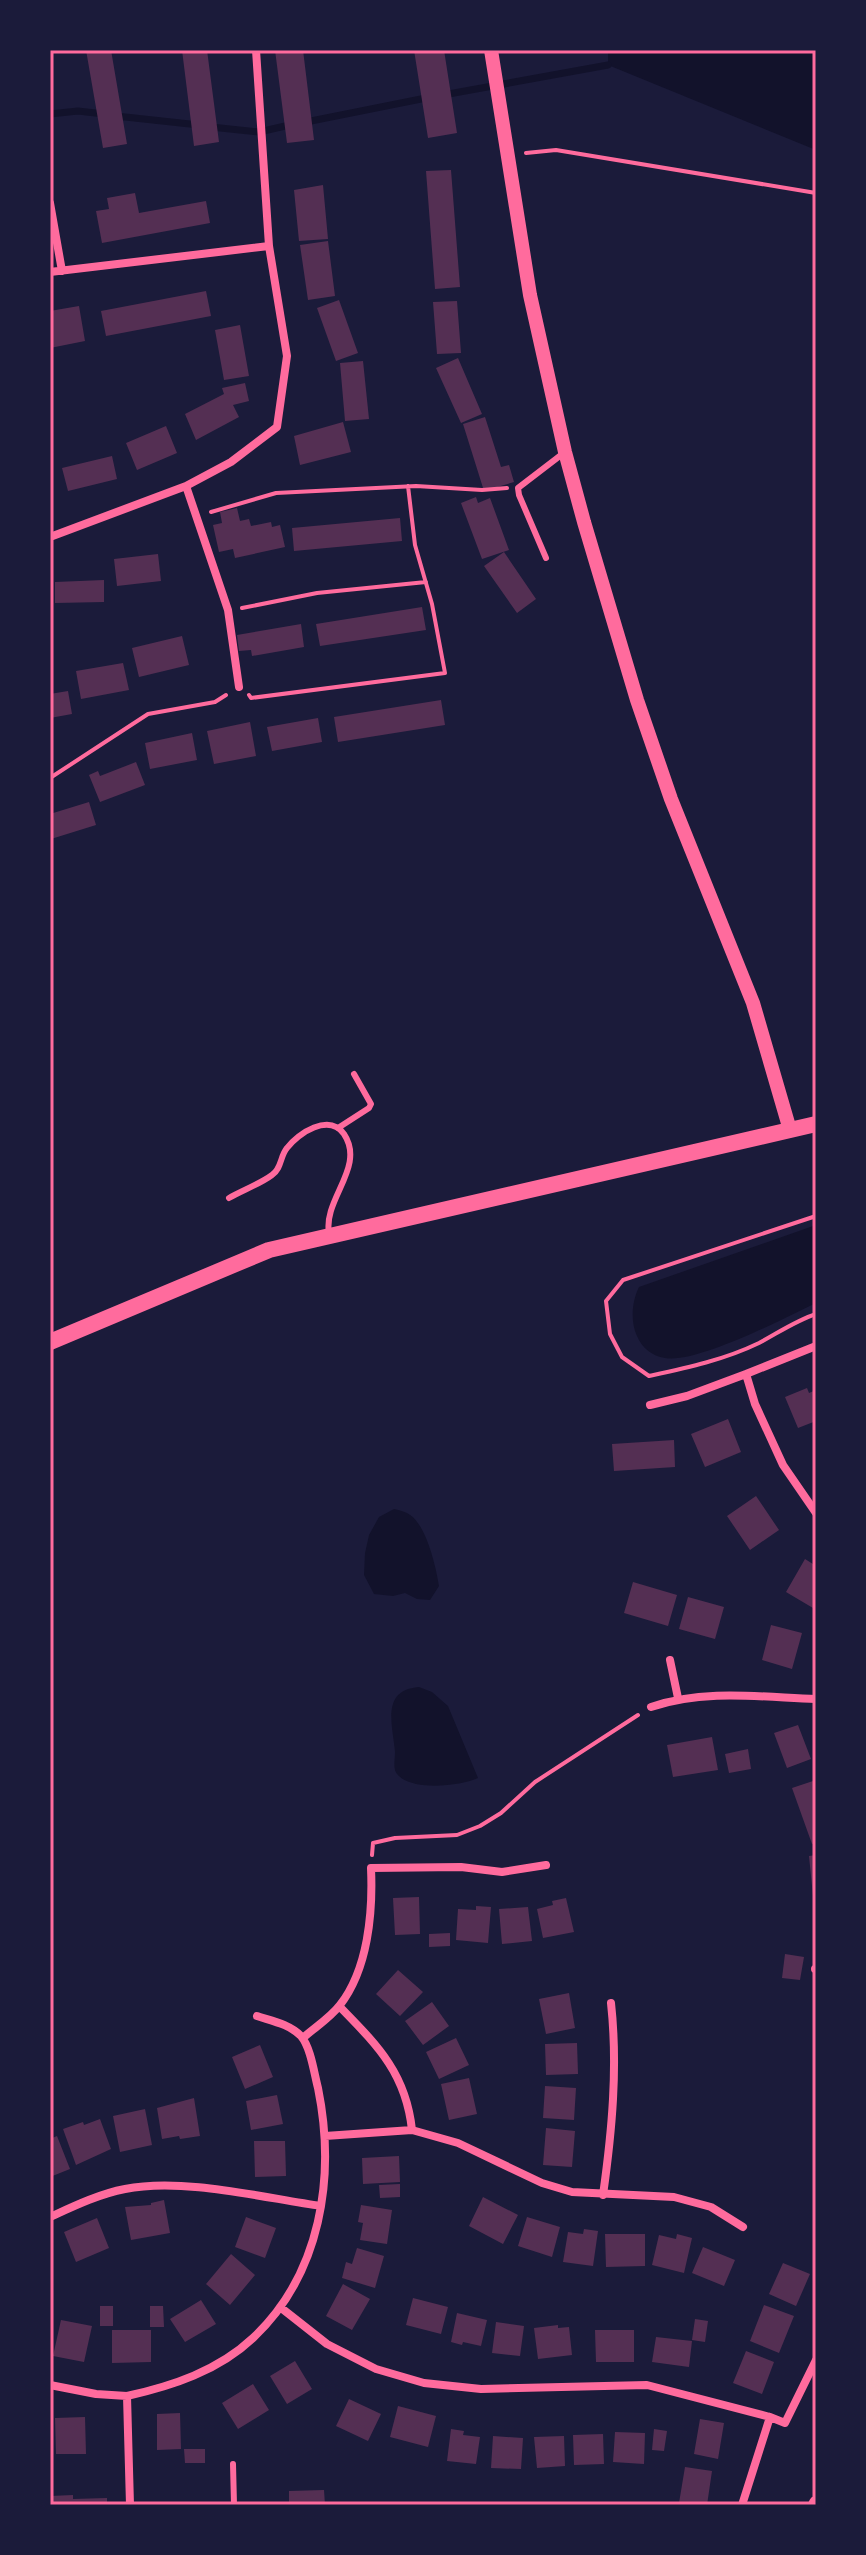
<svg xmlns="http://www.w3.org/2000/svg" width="866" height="2555" viewBox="0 0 866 2555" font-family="Mulish,sans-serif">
  <rect width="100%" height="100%" fill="#1b1b3a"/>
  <path fill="#12122b" d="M608,50h208v100l-208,-85z
    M816,1225v78c-31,15 -120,61 -151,55 -13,-2 -23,-10 -28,-22 -7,-15 -5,-35 2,-49z
    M394,1509c5,1 9,2 13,4 19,9 29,54 32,73l-9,14 -13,-1 -12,-6 -12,3 -19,-2 -10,-19 1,-22 4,-18 10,-18z
    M419,1687l13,5 16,14 30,72c-17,8 -64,13 -79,-2 -7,-6 -4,-15 -4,-24 -2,-26 -15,-62 24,-65z"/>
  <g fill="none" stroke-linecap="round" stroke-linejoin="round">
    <path stroke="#12122b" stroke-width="7" d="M443,95l165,-30
      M50,114l28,-3 26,3
      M116,116l83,9
      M306,122l125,-25
      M211,127l48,5 35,-8"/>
  </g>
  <path fill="#542f53" d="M86,50h25l16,94 -24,4z
    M182,50h25l12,92 -25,4z
    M275,50h28l11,90 -27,3z
    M414,50h30l13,83 -29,5z
    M451,170l9,117 -25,2 -9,-118z
    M323,185l5,54 -29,2 -5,-51z
    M135,193l4,20 67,-12 4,22 -108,20 -6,-32 13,-2 -2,-11z
    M328,241l7,55 -27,4 -8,-55z
    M206,291l5,25 -105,20 -5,-25z
    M339,300l19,53 -22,8 -19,-53z
    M457,301l4,52 -24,1 -4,-52z
    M79,306l6,35 -35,7v-37z
    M240,325l9,51 -25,4 -9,-50z
    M458,358l24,56 -21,9 -25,-55z
    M363,361l6,58 -24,2 -5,-58z
    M245,383l4,18 -16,4 6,12 -43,23 -11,-26 39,-20 -2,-6z
    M485,417l16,50 8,-2 5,17 -30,9 -21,-67z
    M343,422l8,30 -51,13 -6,-29z
    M166,426l11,27 -40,17 -11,-27z
    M112,456l5,23 -49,12 -6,-23z
    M476,497l2,6 12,-5 19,52 -27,9 -21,-56z
    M237,508l3,13 9,-2 2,7 20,-4 1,5 8,-2 5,22 -50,11 -2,-9 -14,3 -6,-27 9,-2 -2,-11z
    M400,518l2,23 -108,10 -2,-23z
    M504,552l32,47 -19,14 -33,-47z
    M158,554l3,27 -44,5 -3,-27z
    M104,580v22l-49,1v-21z
    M422,607l4,23 -106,16 -4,-22z
    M301,624l3,23 -52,9 -1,-6 -12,1 -2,-16z
    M182,636l7,29 -50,12 -7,-29z
    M123,663l6,27 -48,9 -5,-28z
    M68,691l4,23 -22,4v-24z
    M441,700l4,25 -107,17 -4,-25z
    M318,718l4,24 -50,9 -5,-24z
    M250,722l6,34 -42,8 -7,-33z
    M192,733l5,27 -47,9 -5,-26z
    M136,762l9,23 -45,17 -11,-27 9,-4 2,5z
    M89,802l7,23 -45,14 -1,-25z
    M807,1388l2,5 7,-3v31l-18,7 -13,-31z
    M728,1419l13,33 -36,15 -14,-33z
    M674,1440l1,27 -61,4 -2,-27z
    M756,1496l23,34 -29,20 -23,-34z
    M805,1559l11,7v37l-3,5 -27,-16z
    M633,1582l44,13 -9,31 -44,-13z
    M688,1597l36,10 -9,32 -36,-10z
    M771,1625l31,8 -10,36 -30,-9z
    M798,1725l13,34 -24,9 -13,-35z
    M712,1737l6,33 -45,7 -6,-32z
    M748,1749l3,20 -22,4 -4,-19z
    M816,1780v63l-4,1 -20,-56z
    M816,1855v41h-3l-4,-40z
    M419,1897l1,37 -25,1 -2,-37z
    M566,1898l8,34 -31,6 -6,-29 16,-4 -1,-4z
    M476,1906l15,1 -3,36 -32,-3 2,-31 18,1z
    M528,1907l4,34 -30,3 -3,-35z
    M450,1933v13l-21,1v-13z
    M785,1954l19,3 -4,23 -18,-2z
    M398,1970l25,22 -23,24 -24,-22z
    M569,1993l6,35 -29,6 -7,-35z
    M432,2002l17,24 -26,19 -18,-24z
    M456,2038l13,27 -30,14 -13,-27z
    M577,2043l1,31 -32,1 -1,-31z
    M260,2045l13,32 -28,12 -13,-32z
    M469,2078l8,36 -28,6 -8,-36z
    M545,2086l31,2 -2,32 -31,-2z
    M277,2095l6,29 -32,6 -5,-29z
    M194,2098l6,38 -20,3 -1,-3 -17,3 -5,-31z
    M145,2109l7,36 -32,7 -7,-36z
    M100,2119l11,30 -35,16 -13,-36 20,-7 1,3z
    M546,2128l29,3 -3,36 -29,-2z
    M57,2136l13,33 -20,8v-38z
    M254,2141h31l1,35 -31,1z
    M399,2156l1,26 -37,2 -1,-26z
    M400,2184v13l-20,1 -1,-13z
    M483,2197l35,18 -15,29 -34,-18z
    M164,2200l6,33 -39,7 -6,-33 26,-2v-2z
    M361,2205l31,5 -5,34 -27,-4 3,-17 -5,-1z
    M246,2217l30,11 -11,30 -30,-11z
    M527,2217l33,10 -8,30 -34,-11z
    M97,2218l12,30 -33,14 -12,-30z
    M584,2229l14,2 -5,35 -30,-4 5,-30 15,2z
    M605,2234h40v32l-39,1z
    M677,2234l15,4 -8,35 -32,-8 7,-30 17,4z
    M703,2247l32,13 -11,26 -32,-13z
    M357,2248l27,8 -9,32 -33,-10 4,-16 6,2z
    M231,2254l24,21 -25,30 -24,-21z
    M783,2263l27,11 -14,32 -27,-12z
    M343,2284l27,15 -18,31 -26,-14z
    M413,2298l35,9 -7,27 -35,-9z
    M201,2300l15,24 -31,18 -15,-23z
    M764,2305l30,11 -15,37 -29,-12z
    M100,2306h13v20h-13z
    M150,2306h13l1,21h-14z
    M457,2313l30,7 -6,26 -18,-4 -1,3 -11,-3z
    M695,2319l13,2 -3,21 -13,-2z
    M61,2320l31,6 -8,36 -31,-6z
    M496,2322l28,4 -4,30 -28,-3z
    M558,2325v3l11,-1 3,28 -34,4 -4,-31z
    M112,2330h39v32l-39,1z
    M595,2330h39v32h-38z
    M656,2337l36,4 -3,26 -37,-5z
    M746,2351l28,11 -12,32 -29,-11z
    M295,2361l17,28 -25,15 -17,-28z
    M253,2384l16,26 -31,19 -16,-26z
    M349,2399l32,15 -13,27 -32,-15z
    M398,2406l38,10 -8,31 -38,-10z
    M180,2413l1,36 -24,1v-36z
    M85,2417l1,37h-30l-1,-36z
    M700,2419l24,4 -6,36 -24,-5z
    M451,2429l13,2 -1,4 17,2 -4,27 -29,-3z
    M654,2429l13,2 -3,20 -12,-1z
    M615,2432l30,1 -1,31 -31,-2z
    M603,2434l1,30 -30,1 -1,-30z
    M493,2436l30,2 -2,31 -30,-1z
    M564,2436l1,30 -28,2 -3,-31z
    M184,2449h21v14h-20z
    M685,2467l27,4 -5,34 -28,-2z
    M324,2490l1,15h-36v-14z
    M73,2495v4l34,-1v7h-57v-9z"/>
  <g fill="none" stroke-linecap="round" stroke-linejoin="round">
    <path stroke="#ff6b9d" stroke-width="4" d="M526,153l30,-3 260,43
      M211,512l65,-19 140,-7 66,4 25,-2
      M242,608l75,-15 109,-11
      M249,695l2,3 194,-25 -13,-69 -17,-59 -7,-59
      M50,778l98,-64 67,-12 11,-7
      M816,1216l-193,64 -17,21 4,33 12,23 27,19c37,-8 75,-16 110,-33 19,-10 36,-22 57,-29
      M372,1855l1,-12 22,-5 62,-3 23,-9 21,-13 34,-31 103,-67"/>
    <path stroke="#ff6b9d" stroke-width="6" d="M546,558l-27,-63 -1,-7 47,-36
      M338,1128l31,-20 2,-4 -17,-30
      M229,1198c14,-8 31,-14 43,-23 10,-7 8,-19 15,-27 11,-15 42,-35 57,-14 22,33 -21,65 -15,99
      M233,2464l1,41"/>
    <path stroke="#ff6b9d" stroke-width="8" d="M50,203l12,68
      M50,272l219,-26
      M186,486l42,124 11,77
      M50,537l136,-51 45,-24 46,-35 10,-71 -18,-110 -13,-196
      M746,1374l70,-28
      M650,1405l37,-9 59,-22 9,30 28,61 33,48
      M670,1660l8,38
      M651,1707c53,-18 109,-10 165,-8
      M815,1969h1
      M339,2006c38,39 67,67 73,124
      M303,2038c11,-10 27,-20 37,-33 28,-36 33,-92 31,-137l90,-1 41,5 44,-7
      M325,2136l87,-6 46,13 84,40 30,9 102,5 37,10 32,20
      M603,2195c9,-64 15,-128 8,-192
      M50,2217c24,-11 49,-23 75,-28 57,-12 139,9 196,17
      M280,2307l47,37 49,25 48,14 57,6 166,-4 123,32 -28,88
      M50,2385l46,9 31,2
      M770,2417l15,6 31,-63
      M130,2505l-3,-109c45,-10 91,-25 126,-58 68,-64 83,-161 65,-250 -4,-15 -7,-40 -17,-52 -12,-12 -29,-15 -44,-20"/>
    <path stroke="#ff6b9d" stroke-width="14" d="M491,50l39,245 35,157 19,70 53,178 34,99 82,204 37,127
      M815,2505l1,-2"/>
    <path stroke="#ff6b9d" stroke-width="16" d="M50,1342l219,-92 547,-126"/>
  </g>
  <rect width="866" height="2555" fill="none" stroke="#1b1b3a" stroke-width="104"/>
  <rect x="52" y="52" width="762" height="2451" fill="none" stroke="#ff6b9d" stroke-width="3"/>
</svg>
